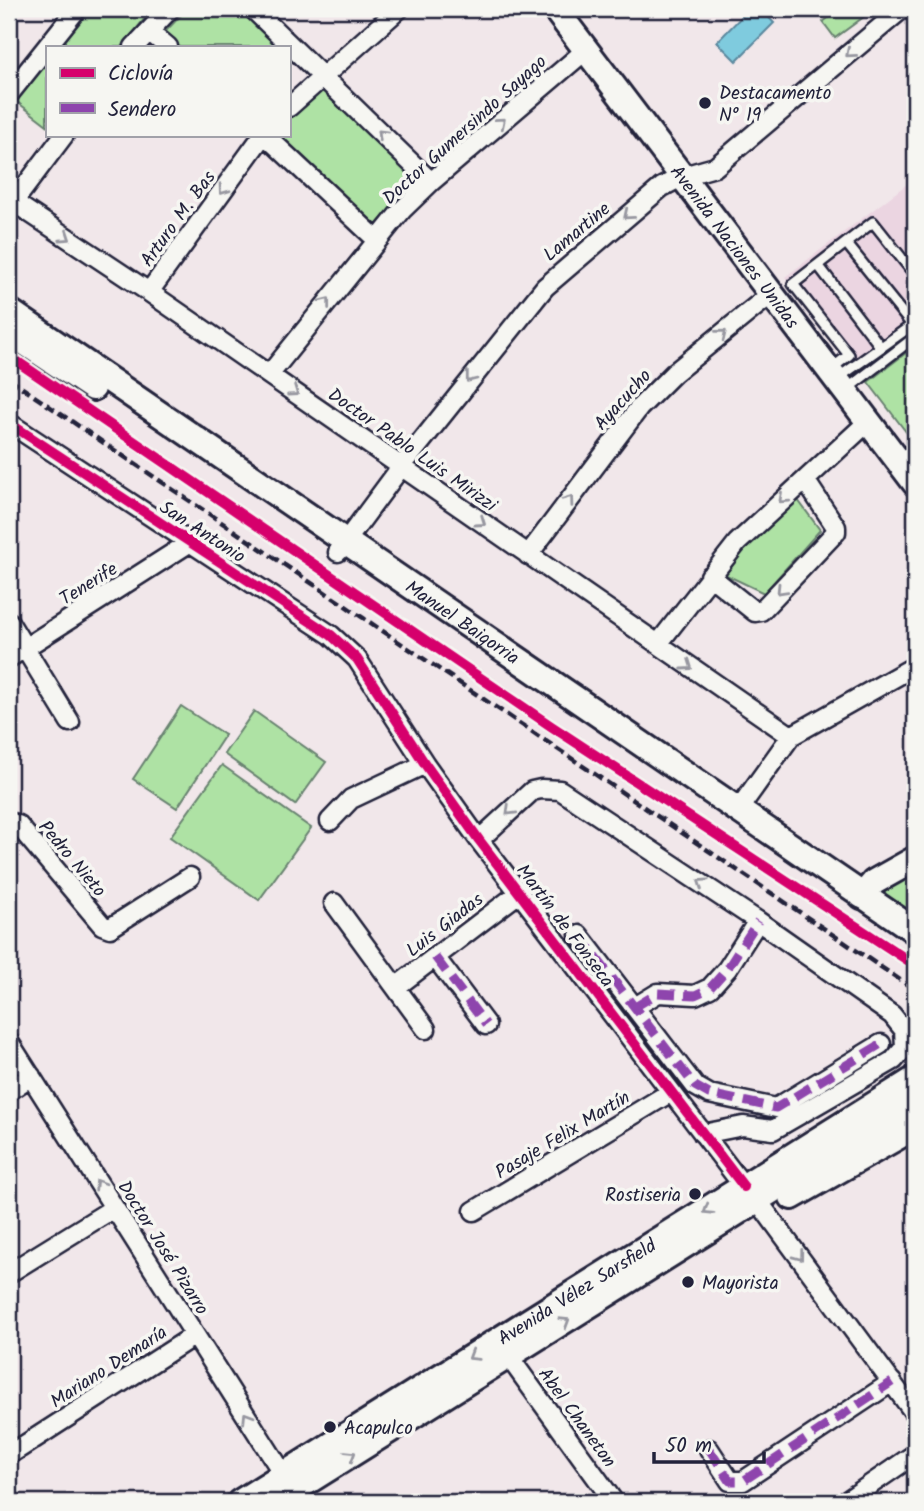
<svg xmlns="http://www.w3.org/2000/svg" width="924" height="1511" viewBox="0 0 924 1511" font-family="Kalam,sans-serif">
  <rect width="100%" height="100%" fill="#f1e7ea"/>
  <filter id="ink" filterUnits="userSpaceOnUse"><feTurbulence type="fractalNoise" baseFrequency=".0143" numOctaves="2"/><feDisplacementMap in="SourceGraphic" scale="14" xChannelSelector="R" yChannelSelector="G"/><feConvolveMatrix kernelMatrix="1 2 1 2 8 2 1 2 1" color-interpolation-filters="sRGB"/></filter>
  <g filter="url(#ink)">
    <path fill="#ebd5e1" d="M915,178v265l-130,-166z"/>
    <path fill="#aee2a4" stroke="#688270" stroke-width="2" d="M83,9h69l-30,38h-70z
      M187,9h56l40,38h-106l-14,-13z
      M840,9h26l3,4 -34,25 -12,-16z
      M47,54v71l-35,-27z
      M320,85l96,93 -44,52 -101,-95h18v-19z
      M915,346v45l-4,5 4,4 -2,41 -45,-59z
      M795,496l25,34 -56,63 -44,-21z
      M181,706l44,29 -48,73 -44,-29z
      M254,711l72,51 -31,43 -71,-51z
      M222,765l89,63 -52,72 -89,-63z
      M915,859v72l-53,-35z"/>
    <path fill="#7fcbde" stroke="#5a879d" stroke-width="2" d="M749,9h12l13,14 -38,38 -19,-19z"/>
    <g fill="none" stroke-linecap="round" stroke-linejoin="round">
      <defs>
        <path id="lane" d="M846,243l66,82
          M818,265l62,81
          M831,369l18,-14 -56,-71 80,-62 42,53
          M838,378l77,-55
          M847,389l68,-52
          M898,458l17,-9"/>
        <path id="street" d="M253,9l178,173
          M149,31l19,16
          M134,47l36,-38
          M10,93l67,-84
          M289,107l110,-98
          M265,135l111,104
          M9,199l140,93 642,444
          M9,208l55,-73
          M149,292l114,-157
          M269,375l133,-165 29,-28 155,-132
          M9,423l322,212 26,24 68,105 54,76 265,347
          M338,552l63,-85 144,-180 117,-100 21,-11 32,-9 187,-158
          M528,555l111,-147 35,-35 97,-79
          M710,576l45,36 6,-1 75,-79v-5l-31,-47
          M9,622l61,100
          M658,644l79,-101 133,-123
          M9,658l180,-115
          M738,810l53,-74 124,-70
          M330,821l21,-22 74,-35
          M9,822l9,3 84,100 8,3 80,-51
          M479,840l53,-49 9,-2 19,1 198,131 134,94 12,15 1,17 -11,13 -121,70 -30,-4 -40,8
          M334,903l92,126
          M579,935l116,151 14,8 67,14 105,-64
          M435,957l51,68
          M396,987l123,-94
          M635,1007l23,-14 37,2 15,-7 17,-19 31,-48
          M9,1042l292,460
          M9,1091l22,-15
          M758,1201l157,213
          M474,1211l197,-119
          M9,1273l105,-65
          M509,1357l105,145
          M709,1449l21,32h13l149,-99
          M9,1455l186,-120
          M9,1498l2,4
          M845,1502l70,-48"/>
        <g id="secondary">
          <path id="s1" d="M555,9l360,474"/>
          <path id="s2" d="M9,311l906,620"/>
          <path d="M9,332l84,56"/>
          <path d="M862,896l12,-14 41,-23"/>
          <path d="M792,1197l123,-70"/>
          <path id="s3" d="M240,1502l675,-423"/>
          <path d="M275,1502l640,-401"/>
        </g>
      </defs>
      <use href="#lane" stroke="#22223b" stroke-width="14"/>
      <use href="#street" stroke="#22223b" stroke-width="23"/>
      <use href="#secondary" stroke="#22223b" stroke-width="30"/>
      <use href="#lane" stroke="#f6f6f2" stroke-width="9"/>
      <use href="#street" stroke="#f6f6f2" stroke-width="18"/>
      <use href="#secondary" stroke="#f6f6f2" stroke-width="24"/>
      <path stroke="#22223b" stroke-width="4.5" stroke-dasharray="10 5" stroke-linecap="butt" d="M9,379l906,611"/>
      <path stroke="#8e44ad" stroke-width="9" stroke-dasharray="18 9" stroke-linecap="butt" d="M579,935l116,151 14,8 67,14 105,-64
        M435,957l51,68
        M635,1007l23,-14 37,2 15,-7 17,-19 31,-48
        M709,1449l21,32h13l149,-99"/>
      <defs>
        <path id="cycleway" d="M9,356l542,370 364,239
          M9,423l322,212 26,24 68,105 54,76 265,347"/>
      </defs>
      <use href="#cycleway" stroke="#f6f6f2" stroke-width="15"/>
      <use href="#cycleway" stroke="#d6006c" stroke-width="10"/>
    </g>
    <defs><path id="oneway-chevron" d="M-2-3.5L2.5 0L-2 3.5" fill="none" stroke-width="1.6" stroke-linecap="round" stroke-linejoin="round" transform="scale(1.75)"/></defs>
    <g stroke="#9797a0">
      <use href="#oneway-chevron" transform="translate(850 53) rotate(139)"/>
      <use href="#oneway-chevron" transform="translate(501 122) rotate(-40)"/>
      <use href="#oneway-chevron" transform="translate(382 134) rotate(-136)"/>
      <use href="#oneway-chevron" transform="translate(223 190) rotate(126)"/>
      <use href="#oneway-chevron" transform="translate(628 215) rotate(140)"/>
      <use href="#oneway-chevron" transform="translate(66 237) rotate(34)"/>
      <use href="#oneway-chevron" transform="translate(326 302) rotate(-52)"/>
      <use href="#oneway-chevron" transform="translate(722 334) rotate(-39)"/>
      <use href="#oneway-chevron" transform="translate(470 378) rotate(128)"/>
      <use href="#oneway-chevron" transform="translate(294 392) rotate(35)"/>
      <use href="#oneway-chevron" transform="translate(783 499) rotate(138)"/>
      <use href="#oneway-chevron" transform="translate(569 500) rotate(-54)"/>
      <use href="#oneway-chevron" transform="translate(481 522) rotate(35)"/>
      <use href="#oneway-chevron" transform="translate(781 590) rotate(134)"/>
      <use href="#oneway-chevron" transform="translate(688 666) rotate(35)"/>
      <use href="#oneway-chevron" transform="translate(510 811) rotate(136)"/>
      <use href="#oneway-chevron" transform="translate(702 883) rotate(-146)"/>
      <use href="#oneway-chevron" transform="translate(99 1184) rotate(-122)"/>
      <use href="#oneway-chevron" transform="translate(708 1210) rotate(148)"/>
      <use href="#oneway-chevron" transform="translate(799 1256) rotate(53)"/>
      <use href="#oneway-chevron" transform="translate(565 1322) rotate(-32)"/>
      <use href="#oneway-chevron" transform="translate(473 1356) rotate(148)"/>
      <use href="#oneway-chevron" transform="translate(247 1417) rotate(-122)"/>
      <use href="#oneway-chevron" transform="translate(351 1455) rotate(-32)"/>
    </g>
  </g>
  <g fill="#22223b" stroke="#f6f6f2" stroke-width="2.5">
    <circle cx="705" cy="103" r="7"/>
    <circle cx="695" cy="1194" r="7"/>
    <circle cx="688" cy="1282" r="7"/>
    <circle cx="330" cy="1427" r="7"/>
  </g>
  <g text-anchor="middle" stroke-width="7" stroke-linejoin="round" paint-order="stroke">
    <g font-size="19" fill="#22223b" stroke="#f6f6f2" text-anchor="start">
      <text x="719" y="99">Destacamento<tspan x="719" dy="22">N° 19</tspan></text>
      <text x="681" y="1201" text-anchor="end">Rostiseria</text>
      <text x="702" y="1289">Mayorista</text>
      <text x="344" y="1434">Acapulco</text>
    </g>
    <g font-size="19" fill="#22223b" stroke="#f6f6f2">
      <text transform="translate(464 129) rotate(-42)" y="7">Doctor Gumersindo Sayago</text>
      <text transform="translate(177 218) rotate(-54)" y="7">Arturo M. Bas</text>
      <text transform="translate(576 231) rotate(-40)" y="7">Lamartine</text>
      <text dy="7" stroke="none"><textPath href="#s1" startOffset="298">Avenida Naciones Unidas</textPath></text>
      <text transform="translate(622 399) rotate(-48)" y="7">Ayacucho</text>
      <text transform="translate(413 449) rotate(35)" y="7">Doctor Pablo Luis Mirizzi</text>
      <text transform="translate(203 531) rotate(33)" y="7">San Antonio</text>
      <text transform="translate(88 583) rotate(-32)" y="7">Tenerife</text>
      <text dy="7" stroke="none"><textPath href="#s2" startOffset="550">Manuel Baigorria</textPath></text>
      <text transform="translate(73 858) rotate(50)" y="7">Pedro Nieto</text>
      <text transform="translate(444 924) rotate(-38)" y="7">Luis Giadas</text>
      <text transform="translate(566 925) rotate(53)" y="7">Martín de Fonseca</text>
      <text transform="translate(562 1134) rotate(-31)" y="7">Pasaje Felix Martín</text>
      <text transform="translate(164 1247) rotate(58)" y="7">Doctor José Pizarro</text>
      <text dy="7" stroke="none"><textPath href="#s3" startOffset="397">Avenida Vélez Sarsfield</textPath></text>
      <text transform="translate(108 1366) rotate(-33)" y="7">Mariano Demaría</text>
      <text transform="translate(578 1417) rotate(54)" y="7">Abel Chaneton</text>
    </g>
  </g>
  <rect width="924" height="1511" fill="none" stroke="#f6f6f2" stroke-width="35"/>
  <rect x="18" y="18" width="889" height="1476" fill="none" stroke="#22223b" stroke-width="2.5" filter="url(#ink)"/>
  <rect x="46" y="46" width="245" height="91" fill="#f6f6f2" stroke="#a1a1a9" stroke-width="2"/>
  <rect x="60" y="68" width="35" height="10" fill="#d6006c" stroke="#a1a1a9" stroke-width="2"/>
  <text x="108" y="80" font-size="21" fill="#22223b">Ciclovía</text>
  <rect x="60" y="103" width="35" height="10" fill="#8e44ad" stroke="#a1a1a9" stroke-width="2"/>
  <text x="108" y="116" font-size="21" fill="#22223b">Sendero</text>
  <path d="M654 1452v10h110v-10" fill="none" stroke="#22223b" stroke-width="3.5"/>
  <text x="665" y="1452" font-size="21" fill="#22223b" stroke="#f6f6f2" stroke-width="5" paint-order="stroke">50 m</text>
</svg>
